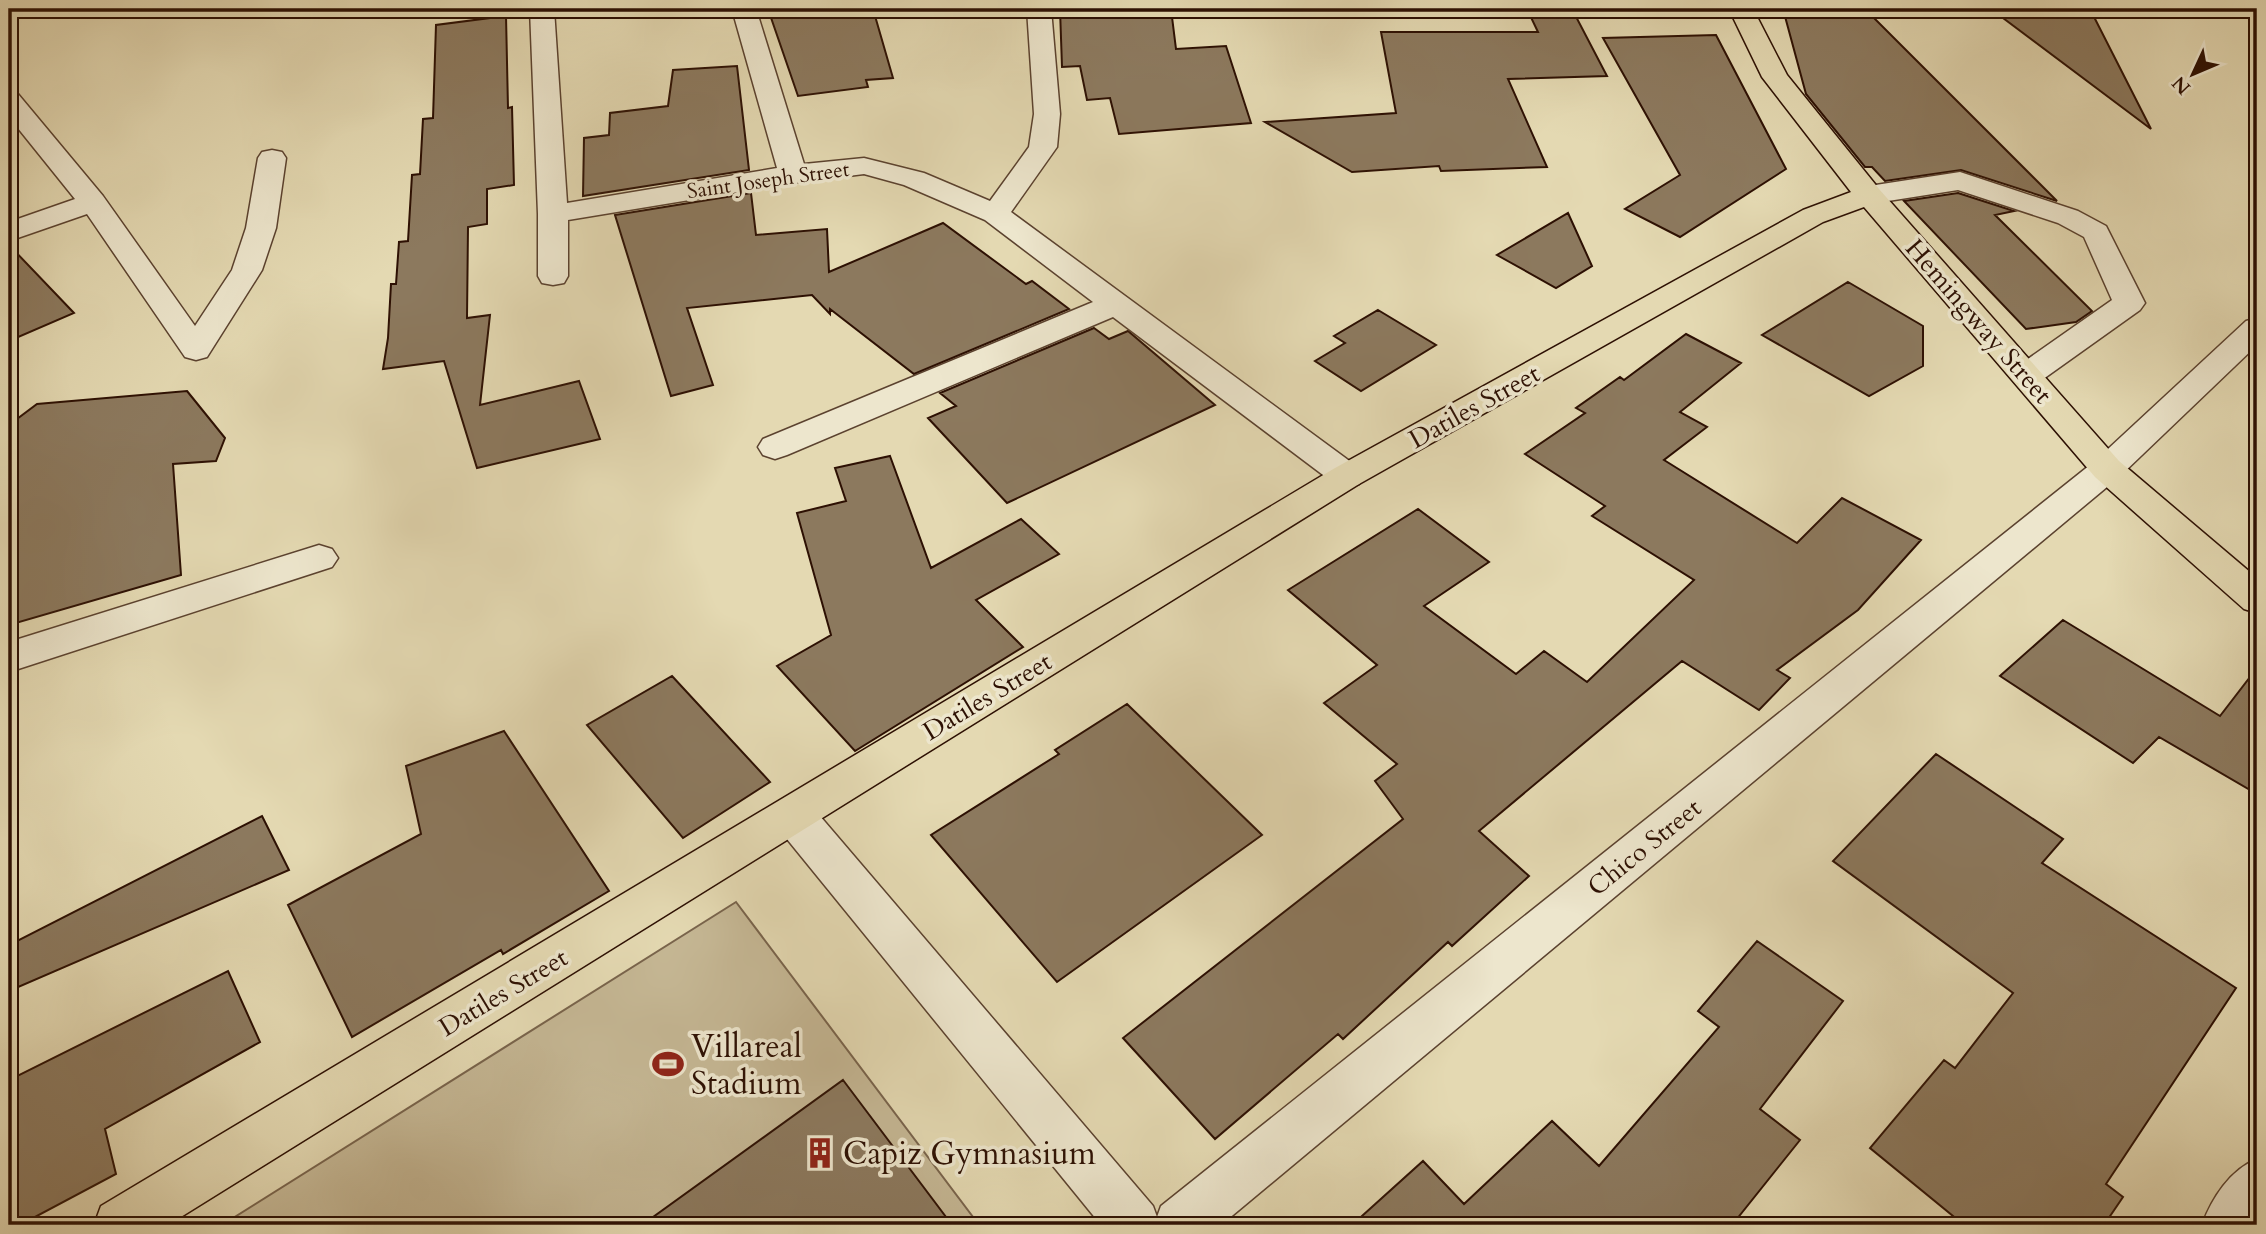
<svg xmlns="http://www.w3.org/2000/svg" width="2266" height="1234" viewBox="0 0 2266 1234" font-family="Cardo,serif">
  <rect width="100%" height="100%" fill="#e4d9b2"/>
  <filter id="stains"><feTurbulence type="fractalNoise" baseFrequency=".00286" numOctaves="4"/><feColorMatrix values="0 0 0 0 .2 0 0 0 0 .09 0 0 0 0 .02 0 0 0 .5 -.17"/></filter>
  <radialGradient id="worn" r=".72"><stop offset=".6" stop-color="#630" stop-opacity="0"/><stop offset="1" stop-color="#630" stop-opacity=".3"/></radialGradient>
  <path fill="#c5b794" stroke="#79644c" stroke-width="2" d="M736,902l243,323h-757z"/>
  <path fill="#8c795e" stroke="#2d1003" stroke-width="2" d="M768,9h105l20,69 -27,2 2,7 -70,9z
    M1060,9h111l5,40 50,-3 25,77 -132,11 -9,-36 -23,2 -7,-34 -18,1z
    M1527,9h45l35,67 -99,3 39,88 -106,4 -2,-5 -87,6 -87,-50 131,-9 -15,-81h157z
    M1783,9h82l192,192 -96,-31 -76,11 -13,-14h-7l-59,-73z
    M1991,9h99l61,120z
    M506,16l2,92 4,-1 2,78 -27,4v35l-19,3 -1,91 23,-3 -10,90 99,-24 21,58 -123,29 -33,-107 -61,8 5,-31 3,-54h5l3,-42 9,-1 4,-66 8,-1 3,-55 10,-1 3,-93z
    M1716,35l70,134 -106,68 -55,-28 55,-34 -77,-137z
    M737,66l12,104 -166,26 1,-58 25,-3 1,-22 58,-7 5,-36z
    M751,193l5,42 71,-6 2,43 114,-49 83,61 6,-3 37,28 -155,65 -84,-65v5l-18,-19 -125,13 26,77 -42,11 -56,-181z
    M1958,193l56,18 -19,4 97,96 -16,11 -50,7 -122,-128z
    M1568,213l24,53 -36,22 -59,-33z
    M9,245l65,68 -65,28z
    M1848,282l75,44v40l-54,30 -107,-61z
    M1378,310l58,35 -75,46 -46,-30 30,-18 -11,-7z
    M1094,328l15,11 19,-8 87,74 -208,98 -79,-85 28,-12 -16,-13z
    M1686,334l55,29 -61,49 27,15 -43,33 133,83 45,-45 79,42 -63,70 -81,60 13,8 -31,32 -77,-49 -203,170 50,45 -77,70 -4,-4 -105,97 -5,-5 -123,105 -92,-101 280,-219 -28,-38 22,-17 -73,-61 53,-38 -89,-75 130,-81 71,53 -65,44 92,68 28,-23 43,31 107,-102 -102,-64 13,-10 -80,-52 60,-41 -9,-5 44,-31 4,3z
    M187,391l38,47 -9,23 -43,3 8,111 -172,50v-200l28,-21z
    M890,456l41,112 90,-49 38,35 -83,46 47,47 -168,104 -78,-85 54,-31 -34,-122 49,-12 -11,-33z
    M2063,620l157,96 37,-48v126l-98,-57 -26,26 -133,-87z
    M672,676l98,106 -87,56 -96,-113z
    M1127,704l135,131 -205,147 -126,-147 128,-81 -4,-4z
    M504,731l105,160 -106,63 -2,-4 -149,87 -64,-132 133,-71 -15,-68z
    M1936,754l127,85 -21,24 194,125 -130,196 17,13 -19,28h-140l-94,-77 74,-88 11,8 58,-75 -180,-132z
    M262,816l27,54 -280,121v-46z
    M1757,941l86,60 -83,108 40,31 -68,85h-380l71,-64 41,43 88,-83 47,45 120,-139 -21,-16z
    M228,971l32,71 -155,87 11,45 -96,51h-11v-145z
    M843,1080l109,145h-310z"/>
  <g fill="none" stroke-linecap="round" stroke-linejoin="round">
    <defs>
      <path id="minor" d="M530,9h24l13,194 210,-35 -45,-159h24l48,155 60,-6 60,15 66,28 39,-54 5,-33 -7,-105h24l9,105 -3,33 -46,65 348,256 6,8 -6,8 -12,4 -12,-4 -222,-167 -326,138 -12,4 -12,-4 -5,-8 5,-8 330,-137 -108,-82 -81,-35 -40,-11 -71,9 -225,37v56l-4,7 -11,2 -11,-2 -4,-7v-62z
        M9,92l9,2 85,102 92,130 37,-56 14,-42 12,-70 4,-6 10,-2 10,2 4,6 -10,70 -14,42 -55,87 -11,3 -11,-3 -98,-143 -78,27v-19l66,-23 -66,-82z
        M1960,172l118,39 28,15 39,77 -5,7 -101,72 -12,3 -12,-3 -4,-7 4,-7 97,-68 -28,-63 -26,-14 -100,-33 -89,14 -10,-3 -4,-6 4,-6 10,-3z
        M2257,318v27l-138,132 -898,748h-120l-323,-397 -7,-13 7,-13 15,-5 15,5 345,404 4,11 4,-11 934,-745 151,-140z
        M319,545l13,4 6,9 -6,9 -323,105v-30z
        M2257,1159v66h-55c10,-27 28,-55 55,-66z"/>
      <path id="major" d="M1729,9h24l34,66 92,114 240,272 138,117v35l-13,-4 -149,-132 -231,-270 -41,15 -464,262 -1191,741h-74l7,-19 1234,-738 468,-258 48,-18 -89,-115z"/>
    </defs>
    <use href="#minor" stroke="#5b422f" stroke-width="3"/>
    <use href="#major" stroke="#2d1003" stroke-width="3"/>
    <use href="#minor" fill="#ede6cd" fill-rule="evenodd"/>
    <use href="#major" fill="#e4d9b2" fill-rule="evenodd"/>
  </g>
  <defs>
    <symbol id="stadium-bare" viewBox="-9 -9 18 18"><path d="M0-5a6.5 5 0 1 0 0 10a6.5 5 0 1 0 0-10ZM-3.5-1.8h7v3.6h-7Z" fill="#8f2418" stroke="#ede6cd" stroke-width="2.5" paint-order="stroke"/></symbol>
    <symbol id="building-bare" viewBox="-9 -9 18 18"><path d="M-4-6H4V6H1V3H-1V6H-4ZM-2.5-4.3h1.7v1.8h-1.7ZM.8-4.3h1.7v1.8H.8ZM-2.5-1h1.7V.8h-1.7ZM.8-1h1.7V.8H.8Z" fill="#8f2418" stroke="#ede6cd" stroke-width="2.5" paint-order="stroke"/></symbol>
  </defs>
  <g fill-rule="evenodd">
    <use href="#stadium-bare" x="646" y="1042" width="44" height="44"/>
    <use href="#building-bare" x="798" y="1131" width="44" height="44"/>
  </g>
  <g text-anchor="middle" stroke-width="7" stroke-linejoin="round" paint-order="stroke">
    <g font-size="21" fill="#2d1003" stroke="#ede6cd">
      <text transform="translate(768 180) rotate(-8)" y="7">Saint Joseph Street</text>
    </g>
    <g font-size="26" fill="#2d1003" stroke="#ede6cd">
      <text transform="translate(1979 321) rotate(49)" y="9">Hemingway Street</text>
      <text transform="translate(1474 406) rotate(-29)" y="9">Datiles Street</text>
      <text transform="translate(987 696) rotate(-31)" y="9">Datiles Street</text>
      <text transform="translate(1644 847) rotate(-39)" y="9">Chico Street</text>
      <text transform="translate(503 992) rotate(-31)" y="9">Datiles Street</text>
    </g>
    <g font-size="32" fill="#2d1003" stroke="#ede6cd" text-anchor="start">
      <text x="691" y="1057">Villareal<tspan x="691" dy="37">Stadium</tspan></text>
      <text x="843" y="1164">Capiz Gymnasium</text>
    </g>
  </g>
  <rect width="2266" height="1234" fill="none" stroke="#e4d9b2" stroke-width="35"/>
  <rect x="10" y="10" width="2245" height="1213" fill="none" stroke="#2d1003" stroke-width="3.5"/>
  <rect x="18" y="18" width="2231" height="1199" fill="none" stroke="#2d1003" stroke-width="2"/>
  <g transform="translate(2193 74) rotate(226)" stroke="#ede6cd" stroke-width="5" paint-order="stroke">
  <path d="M0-5L12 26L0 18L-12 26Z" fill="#2d1003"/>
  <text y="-10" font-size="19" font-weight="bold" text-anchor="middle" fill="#2d1003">N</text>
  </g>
  <rect width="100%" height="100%" filter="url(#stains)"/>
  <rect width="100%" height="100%" fill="url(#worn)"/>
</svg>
